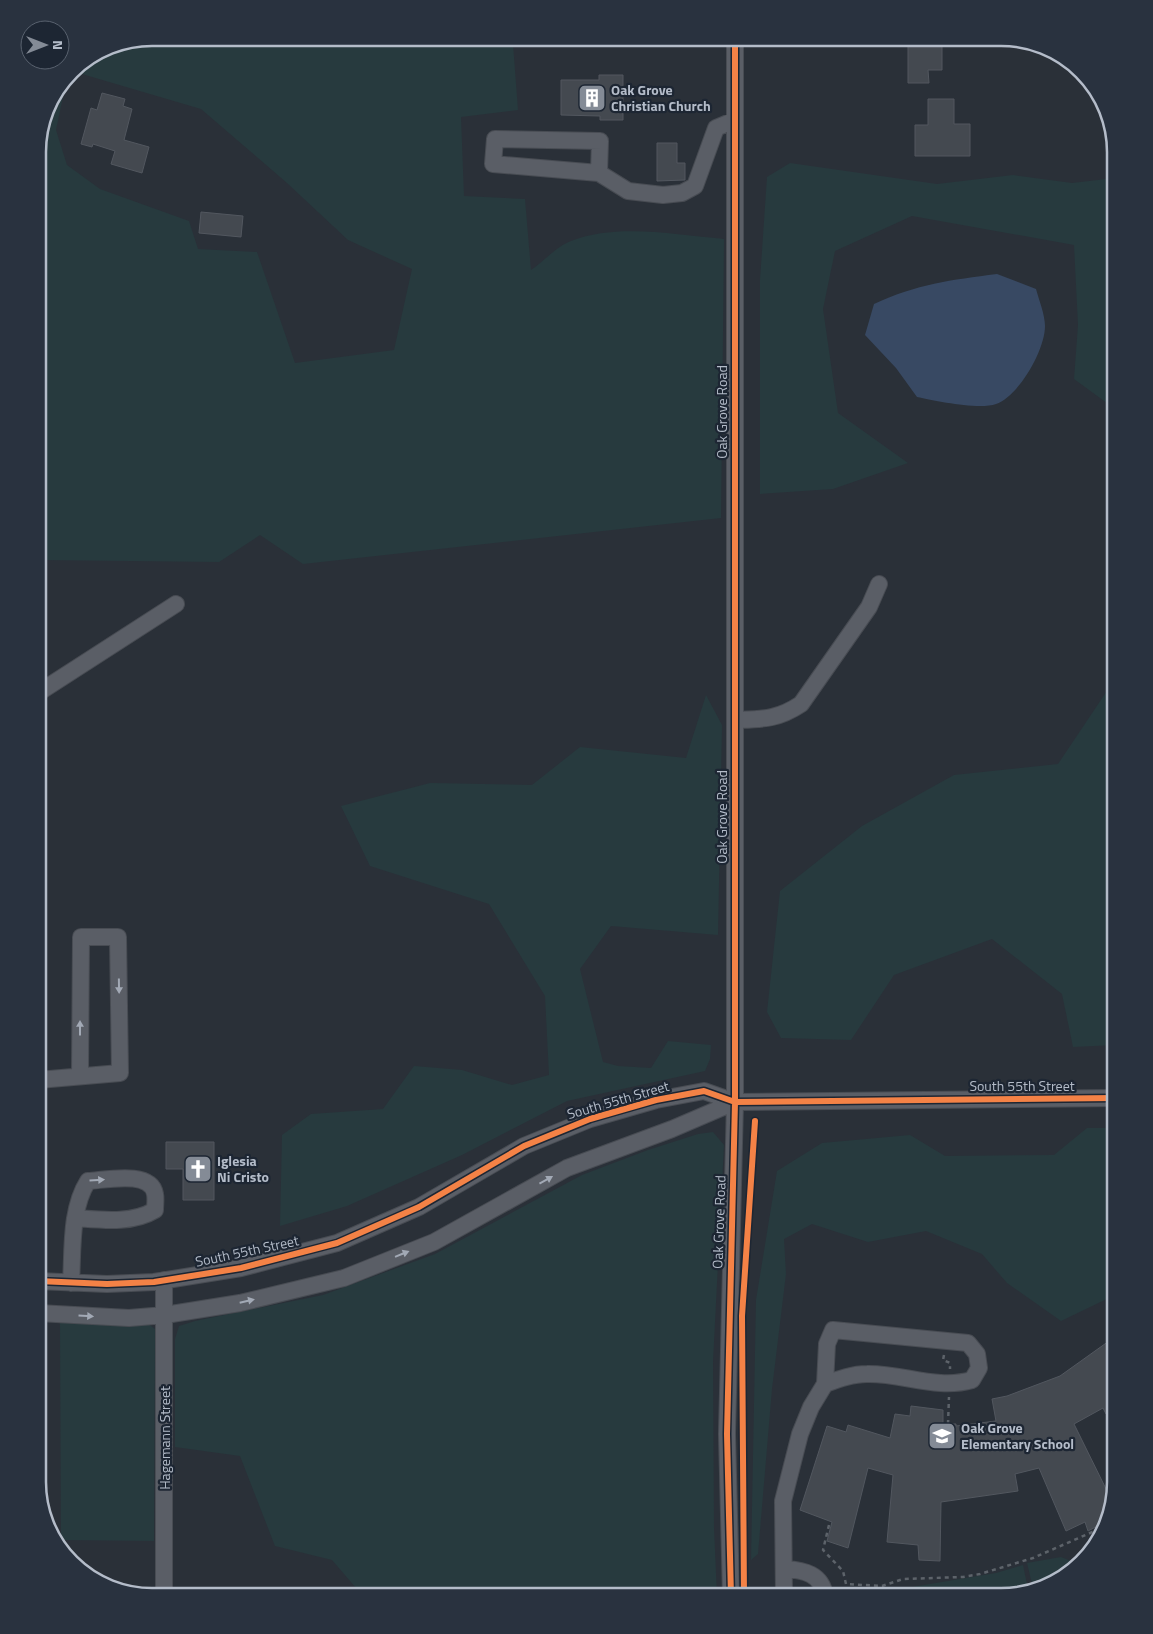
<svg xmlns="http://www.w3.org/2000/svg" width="1153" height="1634" viewBox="0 0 1153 1634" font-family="'Titillium Web',sans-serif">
  <rect width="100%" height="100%" fill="#2a3038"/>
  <path fill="#273a3e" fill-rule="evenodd" d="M152,38h293l5,7 63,-1 5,66 -57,7 3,79 61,3 6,71c13,-9 26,-24 40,-29 47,-18 104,-6 153,-2l-3,279 -418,46 -43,-29 -41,27 -181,-2v-415l11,-43 27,-36 33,-20zM82,74l119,35 86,74 61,57 64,29 -18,81 -99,13 -38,-111 -59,-3 -9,-28 -89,-32 -33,-24 -11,-35 8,-38z
    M790,163l147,21 76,-9 59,8 43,-5v231l-41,-30 4,-54 -4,-80 -162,-29 -77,35 -12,58 15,104 70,50 -75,26 -73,5v-214l7,-103z
    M1115,679v366l-42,2 -11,-53 -70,-55 -98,36 -43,65 -70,-2 -14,-26 13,-121 82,-65 92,-51 104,-11z
    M706,695l16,30 -4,210 -107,-9 -31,43 23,93 15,4 33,2 17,-27 43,4 -1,14 -5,12 -138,30 -105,54 -115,51 -67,20 2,-91 29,-21 72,-5 31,-43 48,4 50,15 37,-10 -4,-79 -56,-92 -119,-38 -29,-60 89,-23 102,2 48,-38 106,11z
    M1087,1128h28v167l-54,26 -54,-38 -25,-29 -56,-23 -58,11 -56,-18 -28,15 2,35 -14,115 -14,165 -7,6 5,-260 21,-129 45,-28 88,-8 35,21 109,-1z
    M713,1132l11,13 -11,217 1,166 3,68h-354l-31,-36 -57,-14 -35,-90 -65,-9v-108l4,-13 16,-5 128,-26 112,-41 147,-79 66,-25 50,-16z
    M60,1321l56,5 31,-3 8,6 -1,212 -93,-1z
    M1061,1557l15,6 -18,18 -25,7 -6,-25z
    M1023,1565l5,24 -27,7h-103l14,-9 84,-14z"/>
  <path fill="#384963" d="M997,274l39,15c3,11 9,26 9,37 0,24 -26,70 -49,78 -17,6 -60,-3 -79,-7l-21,-29 -31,-33 9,-31c43,-20 77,-24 123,-30z"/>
  <path fill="#444950" stroke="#52575f" d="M908,38h34v32h-14l1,13h-21z
    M599,75h24v45h-23v-4l-39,-1v-35h38z
    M102,93l23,6 -2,7 9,3 -8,31 25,7 -7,26 -31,-9 4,-13 -22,-7 -1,3 -11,-3 10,-36 6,2z
    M928,99h26v25h16v32h-55v-31h13z
    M657,143h20v20h8v17l-28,1z
    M201,212l42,4 -2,21 -42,-4z
    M166,1142h48v58h-31v-31h-17z
    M1109,1341l7,7v59l-10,7 -3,-6 -29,16 37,75 -6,23 -17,9 -3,-9 -19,9 -27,-63 -24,6 3,17 -77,11 -1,59 -21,-1 -1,-15 -31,-3 6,-67 -25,-7 -20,80 -21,-7 5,-19 -32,-12 27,-84 19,6 2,-7 42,13 5,-24 15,2 1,-10 32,4v14h13v2l40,-5 -4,-22 15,-3 53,-20z"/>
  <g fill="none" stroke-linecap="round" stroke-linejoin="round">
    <defs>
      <path id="minor" d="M599,173l1,-32 -105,-2 -2,25 106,9 29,18 35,4 19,-2 13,-7 21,-58 19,-8
        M38,693l138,-89
        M735,720c27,-1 42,0 66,-16l68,-97 10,-23
        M38,1080l82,-7 -2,-136h-37l-1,139
        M38,1281l69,3 47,-2 87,-14 96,-25 82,-36 105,-61 66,-27 66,-19 48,-9 31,11 380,-4
        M71,1283c2,-33 -1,-74 17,-102 18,-1 63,-11 67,13 1,5 0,11 0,16 -23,14 -53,10 -80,8
        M38,1313l91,5 36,-3 75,-12 104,-25 90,-36 133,-74 105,-39 63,-27
        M833,1330l135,13 9,11 2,14 -7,12c-35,10 -70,-7 -105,-6 -14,0 -28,5 -42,10l2,-40z
        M785,1569c19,1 37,5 40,27
        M164,1596v-316
        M731,1596l-4,-162 8,-332v-1064
        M784,1596l-1,-95 17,-67 11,-27 14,-23"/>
    </defs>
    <use href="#minor" stroke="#484c53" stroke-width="18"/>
    <path stroke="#5d636a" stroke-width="2.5" stroke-dasharray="4 4" stroke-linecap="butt" d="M944,1355l-1,5 7,3v6
      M948,1424l1,-27
      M829,1525l-6,25 20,21 3,13 36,2 21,-7 60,-2 17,-3 53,-16 64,-28 4,7"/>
    <use href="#minor" stroke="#5a5e66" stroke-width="16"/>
    <defs>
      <path id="cycleway" d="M38,1281l69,3 47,-2 87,-14 96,-25 82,-36 105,-61 66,-27 66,-19 48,-9 31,11 380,-4
        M731,1596l-4,-162 8,-332v-1064
        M744,1596l-2,-280 13,-195"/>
    </defs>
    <use href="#cycleway" stroke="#1d2633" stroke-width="9"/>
    <use href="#cycleway" stroke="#f48246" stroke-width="6"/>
  </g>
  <defs><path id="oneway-solid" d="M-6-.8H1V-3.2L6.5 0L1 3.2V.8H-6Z" transform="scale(1.25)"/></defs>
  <g fill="#a2a9b5">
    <use href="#oneway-solid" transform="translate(119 986) rotate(89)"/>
    <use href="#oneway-solid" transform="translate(80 1028) rotate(-90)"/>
    <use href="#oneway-solid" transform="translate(97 1180) rotate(-4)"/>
    <use href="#oneway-solid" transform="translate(546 1180) rotate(-29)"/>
    <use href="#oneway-solid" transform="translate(402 1254) rotate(-22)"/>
    <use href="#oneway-solid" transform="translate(247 1301) rotate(-13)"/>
    <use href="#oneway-solid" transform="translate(86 1316) rotate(3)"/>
  </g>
  <defs>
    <symbol id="building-square" viewBox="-11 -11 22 22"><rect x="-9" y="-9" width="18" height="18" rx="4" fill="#848b96" stroke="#1d2633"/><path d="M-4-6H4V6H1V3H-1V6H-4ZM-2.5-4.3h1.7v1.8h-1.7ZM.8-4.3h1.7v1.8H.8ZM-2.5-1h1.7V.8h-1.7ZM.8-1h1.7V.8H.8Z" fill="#fff"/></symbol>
    <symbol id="church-square" viewBox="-11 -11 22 22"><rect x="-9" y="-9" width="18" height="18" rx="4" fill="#848b96" stroke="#1d2633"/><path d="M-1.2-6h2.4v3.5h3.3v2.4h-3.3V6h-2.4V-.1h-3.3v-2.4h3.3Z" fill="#fff"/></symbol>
    <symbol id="school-square" viewBox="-11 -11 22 22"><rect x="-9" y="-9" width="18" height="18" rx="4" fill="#848b96" stroke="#1d2633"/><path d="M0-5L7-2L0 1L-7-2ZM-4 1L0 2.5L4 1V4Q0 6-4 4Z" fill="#fff"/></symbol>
  </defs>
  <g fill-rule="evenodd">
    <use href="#building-square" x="576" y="82" width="32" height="32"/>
    <use href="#church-square" x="182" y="1153" width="32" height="32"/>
    <use href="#school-square" x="926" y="1420" width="32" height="32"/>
  </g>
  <g text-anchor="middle" stroke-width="4.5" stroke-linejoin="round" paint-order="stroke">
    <g font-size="14" font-weight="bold" fill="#b4bcc9" stroke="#1d2633" text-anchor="start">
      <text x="611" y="95">Oak Grove<tspan x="611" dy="16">Christian Church</tspan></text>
      <text x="217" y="1166">Iglesia<tspan x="217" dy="16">Ni Cristo</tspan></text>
      <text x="961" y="1433">Oak Grove<tspan x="961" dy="16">Elementary School</tspan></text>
    </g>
    <g font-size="14" fill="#b4bcc9" stroke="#1d2633">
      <text transform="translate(722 412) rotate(-90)" y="5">Oak Grove Road</text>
      <text transform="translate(722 817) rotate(-90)" y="5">Oak Grove Road</text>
      <text x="1022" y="1091">South 55th Street</text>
      <text transform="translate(618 1100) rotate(-16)" y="5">South 55th Street</text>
      <text transform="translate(719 1222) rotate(-88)" y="5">Oak Grove Road</text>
      <text transform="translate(247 1251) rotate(-12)" y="5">South 55th Street</text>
      <text transform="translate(165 1438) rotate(-90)" y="5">Hagemann Street</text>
    </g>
  </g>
  <path d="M0 0H1153V1634H0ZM152 46H1001A106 106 0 0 1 1107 152V1482A106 106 0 0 1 1001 1588H152A106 106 0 0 1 46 1482V152A106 106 0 0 1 152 46Z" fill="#29323f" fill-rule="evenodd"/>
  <path fill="none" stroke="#b4bcc9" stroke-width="2.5" d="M152 46H1001A106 106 0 0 1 1107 152V1482A106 106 0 0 1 1001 1588H152A106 106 0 0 1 46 1482V152A106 106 0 0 1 152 46Z"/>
  <g transform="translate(45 45) rotate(90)"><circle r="24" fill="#1d2633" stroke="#59626f"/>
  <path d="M0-4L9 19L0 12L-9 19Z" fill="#848b96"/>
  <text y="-8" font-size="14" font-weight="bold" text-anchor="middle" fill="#b4bcc9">N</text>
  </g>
</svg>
